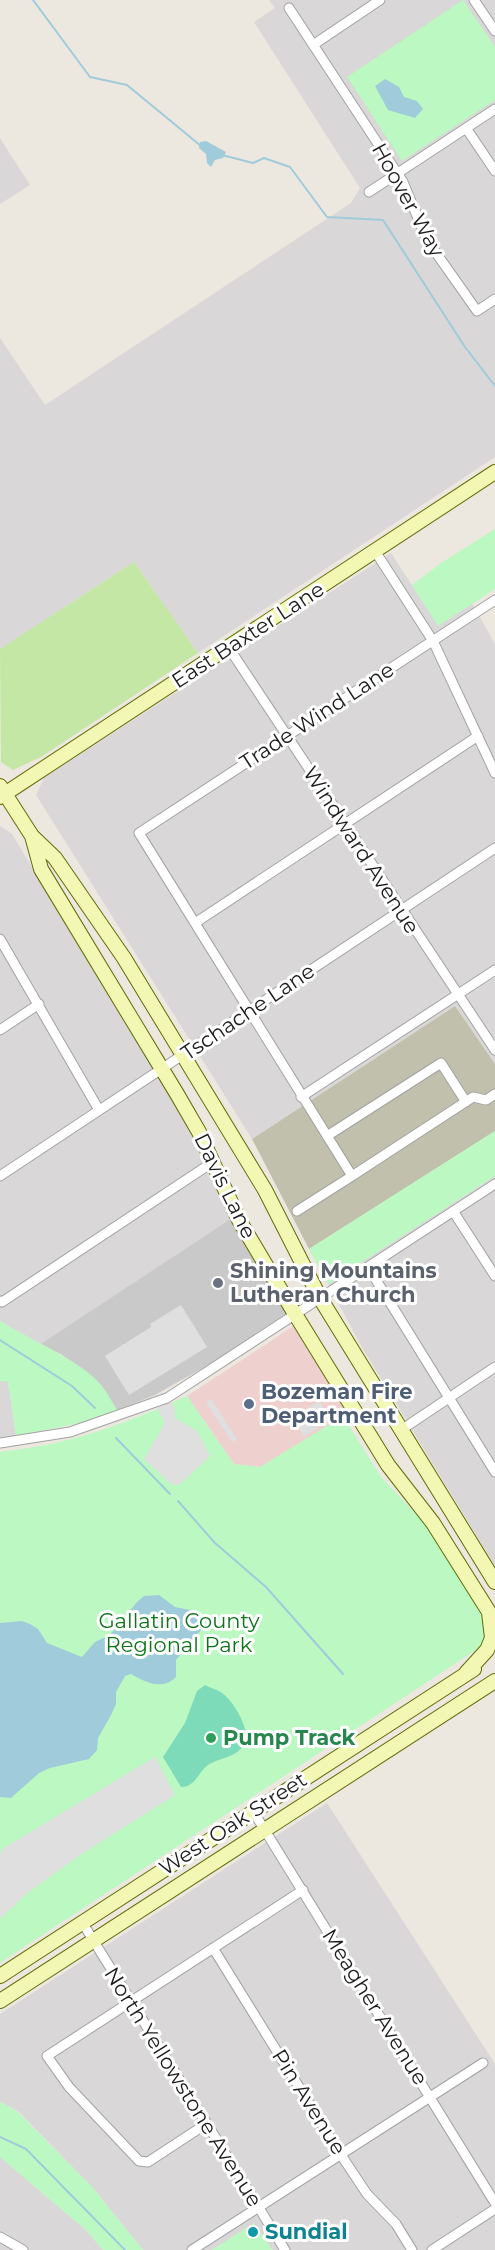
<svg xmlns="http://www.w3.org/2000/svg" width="495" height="2250" viewBox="0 0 495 2250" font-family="Montserrat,sans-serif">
  <rect width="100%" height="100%" fill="#ece8e0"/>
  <path fill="#d9d7d7" d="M269,0h226v457l-297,196 -64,-91 -134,87v-311l45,67 306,-202 9,-15 -106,-166 21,-14z
    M0,138l30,47 -30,19z
    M391,553l47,72 34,-22 23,41v420l-40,-58 -203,133 -216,-344 8,-17z
    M0,826l12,8 180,298 40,86 -193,127 -39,-24z
    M495,1176v390l-135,-222 -32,-60z
    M0,1381h8l8,55 -16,1z
    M327,1803l168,261v186h-223l-18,-27 -42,27h-69l-50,-62 -75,-77 -18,-9v-88z
    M0,2157l86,73 17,20h-103z"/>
  <path fill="#eed1cf" d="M295,1325l54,88 -88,54 -27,-3 -47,-68z"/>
  <path fill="#c9c9c9" d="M232,1218l56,95 -80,52 -53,30 -38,15 -16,-25 -40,-31 -22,-9z"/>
  <path fill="#c0c0ac" d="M455,1006l40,58v67l-186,118 -57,-110z"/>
  <path fill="#c4e7a5" d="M134,562l64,91 -157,104 -28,13 -12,-8 -1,-113z"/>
  <path fill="#bcf8c2" d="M463,0l32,47v53l-93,61 -55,-84z
    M495,529v60l-57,37 -26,-41 29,-22z
    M495,1131v45l-167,108 -19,-35z
    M0,1321c29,18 82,40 102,65 6,8 10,16 15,24l-32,12 -69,14 -8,-54 -8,-1z
    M187,1396l47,68 26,3 83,-51 38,61 45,48 58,92 1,27 -485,319v-511c72,-8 122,-27 187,-56z
    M0,2102l17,9 76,77 50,62h-40l-17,-20 -86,-73z
    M254,2223l18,27h-60z"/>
  <path fill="#7edbba" d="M205,1685c5,3 12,4 17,8 11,7 31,40 22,52 -9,13 -23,12 -36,20 -10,7 -12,22 -27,22l-18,-30 22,-34 12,-32z"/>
  <path fill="#dfdfdf" d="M181,1305l26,42 -78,48 -24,-39 46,-29 -1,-3z
    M211,1399l26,40 -5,3 -26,-40z
    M319,1401l12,18 -27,18 -12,-19z
    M171,1402l4,6v10l22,13 13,25 -31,29 -8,-1 -27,-25 21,-36 -8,-15z
    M155,1757l20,38 -92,58 -57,41 -26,25v-65l4,-6z"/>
  <path fill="#a0cbda" d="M385,79l14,8 5,10 13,4 6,8 -8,9 -27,-8 -13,-24z
    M206,141l20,11 -3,6 -8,2 -4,7 -4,-4 -1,-9 -7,-6 1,-6z
    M159,1595l16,12 20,4 6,5 1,13 -26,31v17c-14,14 -31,5 -45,-3l-6,2 -9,16v12l-5,11 -13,23 -1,12 -8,9 -39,9 -11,5 -28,25 -11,-1v-174l22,-2 8,3 8,5 9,14 35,14 13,-15 15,-7 27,-33 7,-6z"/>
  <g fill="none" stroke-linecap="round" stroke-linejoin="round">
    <path stroke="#a0cbda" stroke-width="2" d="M33,0l57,77 37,8 74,61
      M222,155l31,8 11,-5 26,9 37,50 56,3 82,127 30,39
      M0,1340l72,46 23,22
      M116,1438l54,56
      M178,1501l37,42 51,44 77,87
      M0,2137l26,12 99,101"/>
    <defs>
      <path id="street" d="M474,0l21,31
        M289,8l114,174 24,58 50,71 18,-12
        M313,45l67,-45
        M466,128l29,43
        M369,192l126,-83
        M375,551l58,90 62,132
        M495,600l-356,233 213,343 121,-79 13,3 9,-6
        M229,648l266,402
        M195,923l283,-187
        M0,939l99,171
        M0,1030l39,-26
        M301,1097l194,-127
        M327,1136l114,-73 25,39
        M0,1176l495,-328
        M297,1211l55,-35
        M453,1211l42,65
        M368,1267l127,205
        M0,1301l2,1 211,-140
        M401,1430l94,-63
        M0,1443l70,-11 97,-34 328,-214
        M253,1811l242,392
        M82,1922l203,328
        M213,1948l128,207 26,39 29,30 16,26
        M206,2124l-58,38 -9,-1 -70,-74 -22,-31 256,-166
        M0,2237l23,13
        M192,2250l291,-187
        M432,2250l63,-41"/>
      <path id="secondary" d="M0,786l32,50 23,22 69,100 141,232 55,108 175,284
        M0,797l495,-325
        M32,836l9,33 136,225 22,38 40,88 56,94 93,151 45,58 56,89 3,26 -5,12 -21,23
        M0,1976l474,-307
        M0,2001l495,-320"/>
    </defs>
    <use href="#street" stroke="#a2a2a2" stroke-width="11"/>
    <use href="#secondary" stroke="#5f6d06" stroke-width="16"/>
    <use href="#street" stroke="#fff" stroke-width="9"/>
    <use href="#secondary" stroke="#f2f8b3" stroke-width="14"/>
  </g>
  <circle fill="#6b7280" stroke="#fff" stroke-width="2" cx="218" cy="1283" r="6"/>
  <circle fill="#5c6f8a" stroke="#fff" stroke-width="2" cx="249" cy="1404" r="6"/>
  <circle fill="#2e9e5b" stroke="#fff" stroke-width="2" cx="211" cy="1738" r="6"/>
  <circle fill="#0f9aa8" stroke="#fff" stroke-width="2" cx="253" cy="2232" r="6"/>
  <g text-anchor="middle" stroke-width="6" stroke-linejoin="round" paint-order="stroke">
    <g font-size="21" fill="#1b1b1b" stroke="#fff">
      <text transform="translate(408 200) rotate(61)" y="7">Hoover Way</text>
      <text transform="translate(248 635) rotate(-33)" y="7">East Baxter Lane</text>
      <text transform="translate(317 716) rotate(-33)" y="7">Trade Wind Lane</text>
      <text transform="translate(361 850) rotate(57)" y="7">Windward Avenue</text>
      <text transform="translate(248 1012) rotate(-34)" y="7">Tschache Lane</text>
      <text transform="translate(225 1186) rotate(64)" y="7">Davis Lane</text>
      <text transform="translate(233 1824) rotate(-33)" y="7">West Oak Street</text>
      <text transform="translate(375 2007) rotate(58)" y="7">Meagher Avenue</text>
      <text transform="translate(183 2087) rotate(58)" y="7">North Yellowstone Avenue</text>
      <text transform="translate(309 2102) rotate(58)" y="7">Pin Avenue</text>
    </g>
    <g font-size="21" font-weight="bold" fill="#5b616d" stroke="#fff" text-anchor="start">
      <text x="230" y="1278">Shining Mountains<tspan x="230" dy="24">Lutheran Church</tspan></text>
    </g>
    <g font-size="21" font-weight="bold" fill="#4e5e75" stroke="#fff" text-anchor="start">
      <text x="261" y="1399">Bozeman Fire<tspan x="261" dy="24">Department</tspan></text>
    </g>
    <g font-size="21" fill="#0d7418" stroke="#fff">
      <text x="179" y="1628">Gallatin County<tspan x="179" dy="24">Regional Park</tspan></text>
    </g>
    <g font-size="21" font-weight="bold" fill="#27864d" stroke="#fff" text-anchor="start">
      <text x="223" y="1745">Pump Track</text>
    </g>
    <g font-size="21" font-weight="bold" fill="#0d838f" stroke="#fff" text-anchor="start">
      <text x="265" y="2239">Sundial</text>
    </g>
  </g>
</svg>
